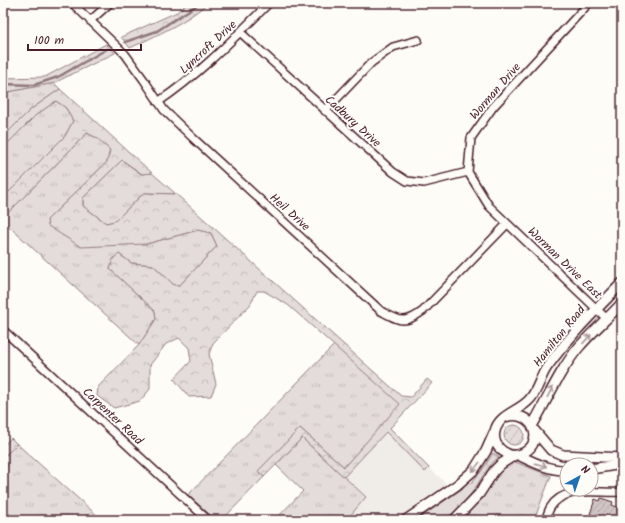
<svg xmlns="http://www.w3.org/2000/svg" width="625" height="523" viewBox="0 0 625 523" font-family="Kalam,sans-serif">
  <defs>
    <pattern id="grass-tufts" width="24" height="20" patternUnits="userSpaceOnUse"><rect width="24" height="20" fill="#e3dcda"/><path d="M3 7l-1-3M5 7V3M7 7l1-3M15 17l-1-3M17 17v-4M19 17l1-3" fill="none" stroke="#c4bcbb"/></pattern>
    <pattern id="forest-crowns" width="20" height="18" patternUnits="userSpaceOnUse"><rect width="20" height="18" fill="#e3dcda"/><path d="M2 6a3 3 0 1 1 6 0M12 15a3 3 0 1 1 6 0" fill="none" stroke="#c4bcbb"/></pattern>
    <pattern id="garden-furrows" width="10" height="10" patternUnits="userSpaceOnUse"><rect width="10" height="10" fill="#e3dcda"/><path d="M-1 1l2-2M0 10L10 0M9 11l2-2" fill="none" stroke="#c4bcbb"/></pattern>
    <pattern id="building-hatch" width="6" height="6" patternUnits="userSpaceOnUse"><rect width="6" height="6" fill="#d0c5c4"/><path d="M-1 1l2-2M0 6l6-6M5 7l2-2" fill="none" stroke="#b4a9a9"/></pattern>
  </defs>
  <rect width="100%" height="100%" fill="#fdfcf7"/>
  <filter id="ink" filterUnits="userSpaceOnUse"><feTurbulence type="fractalNoise" baseFrequency=".025" numOctaves="2"/><feDisplacementMap in="SourceGraphic" scale="8" xChannelSelector="R" yChannelSelector="G"/><feConvolveMatrix kernelMatrix="1 2 1 2 8 2 1 2 1" color-interpolation-filters="sRGB"/></filter>
  <g filter="url(#ink)">
    <path fill="#f0ece8" d="M386,431l39,41 4,-4 20,18 -47,34h-46l-7,-3 17,-20 -22,-20z"/>
    <path fill="url(#grass-tufts)" stroke="#967e82" d="M54,83l6,6 -30,21 -27,27v-44z
      M56,101l10,7 7,13 -8,15 -62,62v-50l33,-33z
      M87,133l10,5 13,12 -3,12 -60,58 99,24 52,-14 13,3 6,13 -37,39h-6l-21,-20 -22,-2 -12,-9 -9,15 45,42 1,8 -17,26 -136,-124v-3z
      M122,160l19,14 11,-1 24,21 -32,-1 -29,28 -9,2 -23,-17v-8z
      M334,345l67,59 -57,63 -44,-39 -42,44 6,5 -39,40 2,3h-11l-28,-25z
      M302,438l64,59 -17,20 -14,3h-60l28,-29 -27,-26z
      M17,444l83,74 -2,2h-76l-19,-9v-53z
      M493,453l6,4c-12,9 -19,25 -28,37 -7,9 -15,17 -23,25l-31,1 55,-38 9,-10z
      M515,462l36,14 -17,44h-73l21,-22 23,-33z"/>
    <path fill="url(#forest-crowns)" stroke="#967e82" d="M188,3h20c-23,20 -51,32 -78,45l-9,-11 56,-25z
      M106,44l9,9 -61,30 -51,10v-15l42,-1z
      M60,89l92,84 -10,1 -20,-14 -39,38v8l23,17 9,-2 29,-28 32,1 225,202 10,1 16,-18 5,4 -42,45 39,40 -4,4 -39,-40 -42,45 -42,-39 -38,39 -6,-6 42,-43 44,39 56,-63 -112,-99 -24,-14h-7l-7,14 -37,38 -4,11 7,30 -5,12 -22,1 -15,-18 17,-18 -2,-13 -10,-10 -13,6 -16,21v24l-10,12 -26,7 -17,-12 1,-9 41,-42 17,-26 -1,-8 -45,-42 3,-10 6,-5 12,9 22,2 21,20h6l37,-39 -6,-13 -13,-3 -52,14 -65,3 -33,-21 -1,-6 60,-58 3,-12 -13,-12 -10,-5 -84,85v-20l62,-62 8,-15 -7,-13 -10,-7 -20,14 -33,33v-11l27,-27z
      M11,438l6,6 -14,14v-12z
      M3,511l19,9h-19z"/>
    <path fill="url(#garden-furrows)" stroke="#967e82" d="M504 435a10 10 0 1 1 20 0a10 10 0 1 1-20 0Z"/>
    <g fill="none" stroke-linecap="round" stroke-linejoin="round">
      <path stroke="#91777b" stroke-width="2.5" d="M125,42l32,-11 43,-28
        M3,84l31,1 24,-8 49,-28"/>
    </g>
    <path fill="url(#building-hatch)" stroke="#4a1f2b" d="M601,498l12,4 -1,3 10,4v11h-28l1,-3 -5,-3 5,-15 5,2z"/>
    <g fill="none" stroke-linecap="round" stroke-linejoin="round">
      <defs>
        <path id="minor" d="M72,3l53,51 19,26 20,30 30,29 187,172c19,10 23,14 42,0l84,-87
          M589,3l-96,104 -22,31 -3,34 21,34 118,113
          M90,21l20,-18
          M240,32l153,140 14,9 17,2 44,-11
          M158,102c42,-28 76,-64 111,-99
          M325,111l46,-48 22,-16 25,-7
          M3,330l205,190
          M545,520c2,-4 3,-8 5,-12 14,-24 49,-14 72,-16"/>
        <path id="major" d="M505,417c26,-9 42,24 18,36 -5,3 -12,3 -17,0 -10,-5 -14,-15 -10,-25 5,-14 25,-18 34,-29 8,-9 10,-22 17,-32 22,-31 49,-57 75,-84
          M532,426c16,-27 27,-55 47,-79 13,-15 29,-29 43,-44
          M534,430l17,20 12,5 59,3
          M518,455c15,7 32,16 49,15
          M591,469l31,-5
          M406,520l51,-35 17,-15 12,-19 8,-18
          M454,520l25,-26 15,-23 7,-7 14,-9"/>
      </defs>
      <use href="#minor" stroke="#4a1f2b" stroke-width="10"/>
      <use href="#major" stroke="#4a1f2b" stroke-width="12"/>
      <use href="#minor" stroke="#fdfcf7" stroke-width="7"/>
      <use href="#major" stroke="#fdfcf7" stroke-width="9"/>
    </g>
    <defs><path id="oneway-shaft" d="M-6 0H5M1.5-3L5.5 0L1.5 3" fill="none" stroke-width="1.6" stroke-linecap="round" stroke-linejoin="round"/></defs>
    <g stroke="#ac999b">
      <use href="#oneway-shaft" transform="translate(587 339) rotate(-47)"/>
      <use href="#oneway-shaft" transform="translate(550 392) rotate(-63)"/>
      <use href="#oneway-shaft" transform="translate(541 465) rotate(16)"/>
      <use href="#oneway-shaft" transform="translate(476 467) rotate(129)"/>
    </g>
  </g>
  <g text-anchor="middle" stroke-width="4" stroke-linejoin="round" paint-order="stroke">
    <g font-size="12" fill="#4a1f2b" stroke="#fdfcf7">
      <text transform="translate(208 47) rotate(-43)" y="4">Lyncroft Drive</text>
      <text transform="translate(495 91) rotate(-49)" y="4">Worman Drive</text>
      <text transform="translate(353 121) rotate(42)" y="4">Cadbury Drive</text>
      <text transform="translate(290 212) rotate(42)" y="4">Heil Drive</text>
      <text transform="translate(565 263) rotate(44)" y="4">Worman Drive East</text>
      <text transform="translate(559 336) rotate(-51)" y="4">Hamilton Road</text>
      <text transform="translate(113 416) rotate(43)" y="4">Carpenter Road</text>
    </g>
  </g>
  <rect width="625" height="523" fill="none" stroke="#fdfcf7" stroke-width="16"/>
  <rect x="8" y="8" width="609" height="507" fill="none" stroke="#4a1f2b" stroke-width="1.5" filter="url(#ink)"/>
  <g transform="translate(579 477) rotate(40)"><circle r="19" fill="#fdfcf7" stroke="#b5a4a5"/>
  <path d="M0-3L7 15L0 10L-7 15Z" fill="#1f6fb2"/>
  <text y="-6" font-size="11" font-weight="bold" text-anchor="middle" fill="#4a1f2b">N</text>
  </g>
  <path d="M28 44v6h113v-6" fill="none" stroke="#4a1f2b" stroke-width="2"/>
  <text x="34" y="44" font-size="12" fill="#4a1f2b" stroke="#fdfcf7" stroke-width="3" paint-order="stroke">100 m</text>
</svg>
